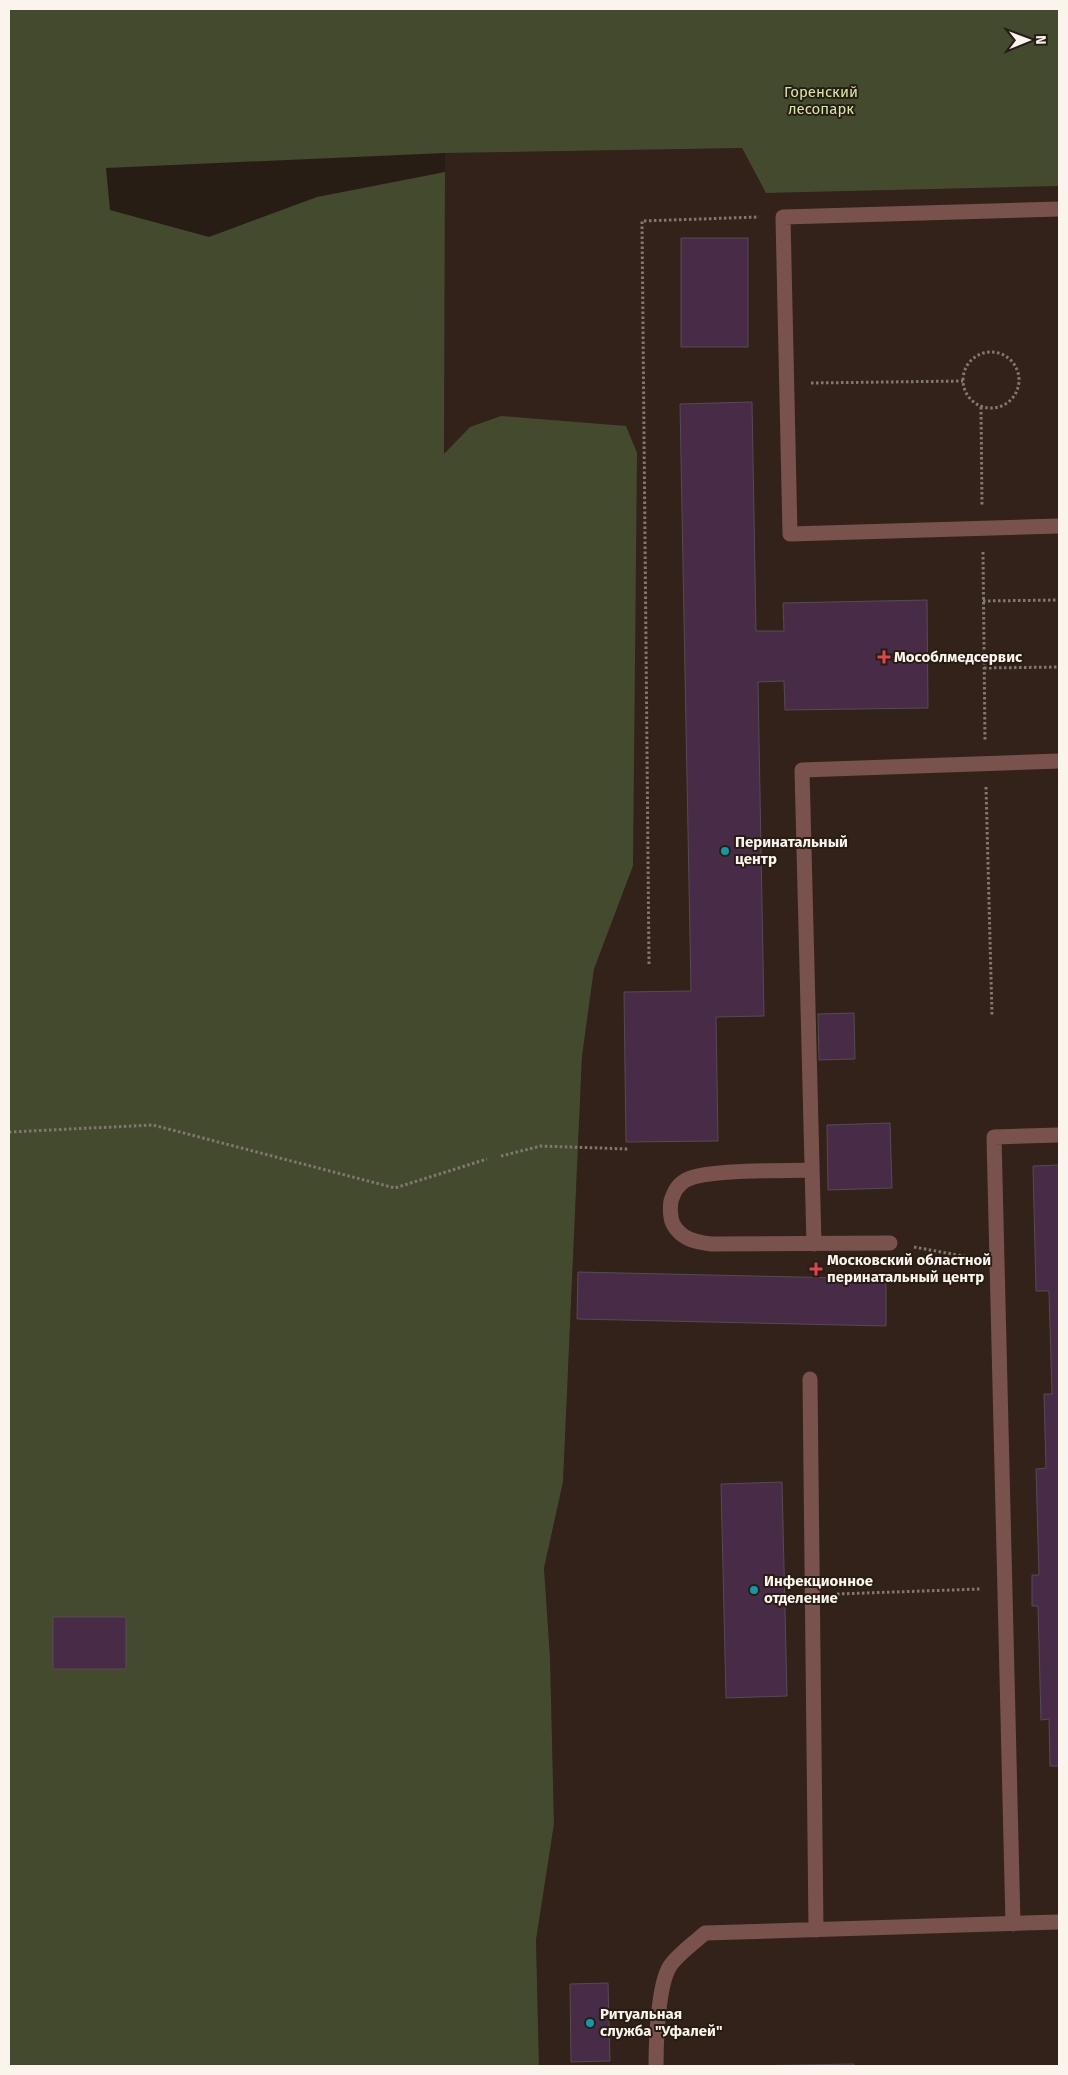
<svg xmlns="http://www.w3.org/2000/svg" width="1068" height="2075" viewBox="0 0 1068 2075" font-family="'Fira Sans',sans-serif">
  <rect width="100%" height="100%" fill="#271d14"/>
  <path fill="#332219" d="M742,148l24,45 293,-7v1880h-520l-3,-126 18,-116 -4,-167 -6,-89 19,-86 19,-426 12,-87 39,-103 -189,-411 1,-302z"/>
  <path fill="#434a2e" d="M9,9h1050v177l-293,7 -24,-45 -297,5 -339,15 4,42 99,27 108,-40 128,-25 -1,282 26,-27 31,-11 125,10 11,27 -4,413 -39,103 -12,87 -19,426 -19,86 6,89 4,167 -18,116 3,126h-530z"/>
  <path fill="#482c47" stroke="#564a55" d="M681,238h67v109h-67z
    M752,402l4,229h28l-1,-28 144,-3 1,108 -143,2 -1,-29 -26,1 6,334 -48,1 2,124 -92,1 -2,-150 67,-1 -11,-587z
    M854,1013l1,46 -36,1 -1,-46z
    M890,1123l2,65 -64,2 -1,-65z
    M1059,1165v601h-9l-1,-47 -8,1 -3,-114h-6v-31h7l-3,-106 10,-1 -2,-74h8l-3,-103h-13l-3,-125z
    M578,1272l308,7v47l-309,-7z
    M782,1482l5,214 -61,2 -5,-214z
    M53,1617h73v52h-73z
    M608,1983l2,78 -39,1 -1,-78z
    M854,2064v2h-112z"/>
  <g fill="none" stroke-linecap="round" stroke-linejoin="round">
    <path stroke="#817870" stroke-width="3" stroke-dasharray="2.5 2.5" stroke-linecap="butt" d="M963 380a28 28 0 1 1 56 0a28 28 0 1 1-56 0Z
      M811,383l152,-2
      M981,407l1,99
      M983,552l2,189
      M983,601l76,-1
      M984,668l75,-1
      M986,787l6,229
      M649,964l-7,-743 117,-4
      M9,1132l144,-7 242,63 92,-29
      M501,1156l40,-10 87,3
      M914,1247l60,11
      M837,1594l143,-5"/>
    <path stroke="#79524e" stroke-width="15" d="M1059,209l-276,8 7,317 269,-8
      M812,1170c-27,1 -105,-1 -126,10 -9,5 -12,12 -15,21 -1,6 -1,17 2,23 8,15 22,18 38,20l179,-1
      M814,1244l-12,-474 257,-9
      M810,1379l6,551
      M1013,1924l-19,-787 65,-2
      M656,2066c0,-23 2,-82 14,-100 8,-12 24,-23 35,-33l354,-11"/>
  </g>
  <g fill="#e0444e" stroke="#271d14" stroke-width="2">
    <path d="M881.5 649.5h5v5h5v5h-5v5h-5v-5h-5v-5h5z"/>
    <path d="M813.5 1261.5h5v5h5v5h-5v5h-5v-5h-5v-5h5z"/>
  </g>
  <g fill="#0f9aa8" stroke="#271d14" stroke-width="2">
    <circle cx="725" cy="851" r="5"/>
    <circle cx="754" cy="1590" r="5"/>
    <circle cx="590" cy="2023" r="5"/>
  </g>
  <g text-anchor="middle" stroke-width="4" stroke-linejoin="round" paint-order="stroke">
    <g font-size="15" fill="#d4e7a5" stroke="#271d14">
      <text x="821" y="97">Горенский<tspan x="821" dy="17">лесопарк</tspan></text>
    </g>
    <g font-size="15" font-weight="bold" fill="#faf4ed" stroke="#271d14" text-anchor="start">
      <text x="894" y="662">Мособлмедсервис</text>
      <text x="735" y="847">Перинатальный<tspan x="735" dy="17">центр</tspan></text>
      <text x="827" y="1265">Московский областной<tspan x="827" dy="17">перинатальный центр</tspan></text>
      <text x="764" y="1586">Инфекционное<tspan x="764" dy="17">отделение</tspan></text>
      <text x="600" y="2019">Ритуальная<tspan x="600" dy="17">служба "Уфалей"</tspan></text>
    </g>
  </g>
  <rect width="1068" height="2075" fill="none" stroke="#faf4ed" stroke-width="20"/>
  <g transform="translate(1028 40) rotate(89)" stroke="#271d14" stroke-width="4" paint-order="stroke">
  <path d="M0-4L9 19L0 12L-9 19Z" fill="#faf4ed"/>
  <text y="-8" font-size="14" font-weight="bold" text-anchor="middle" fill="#faf4ed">N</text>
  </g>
</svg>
